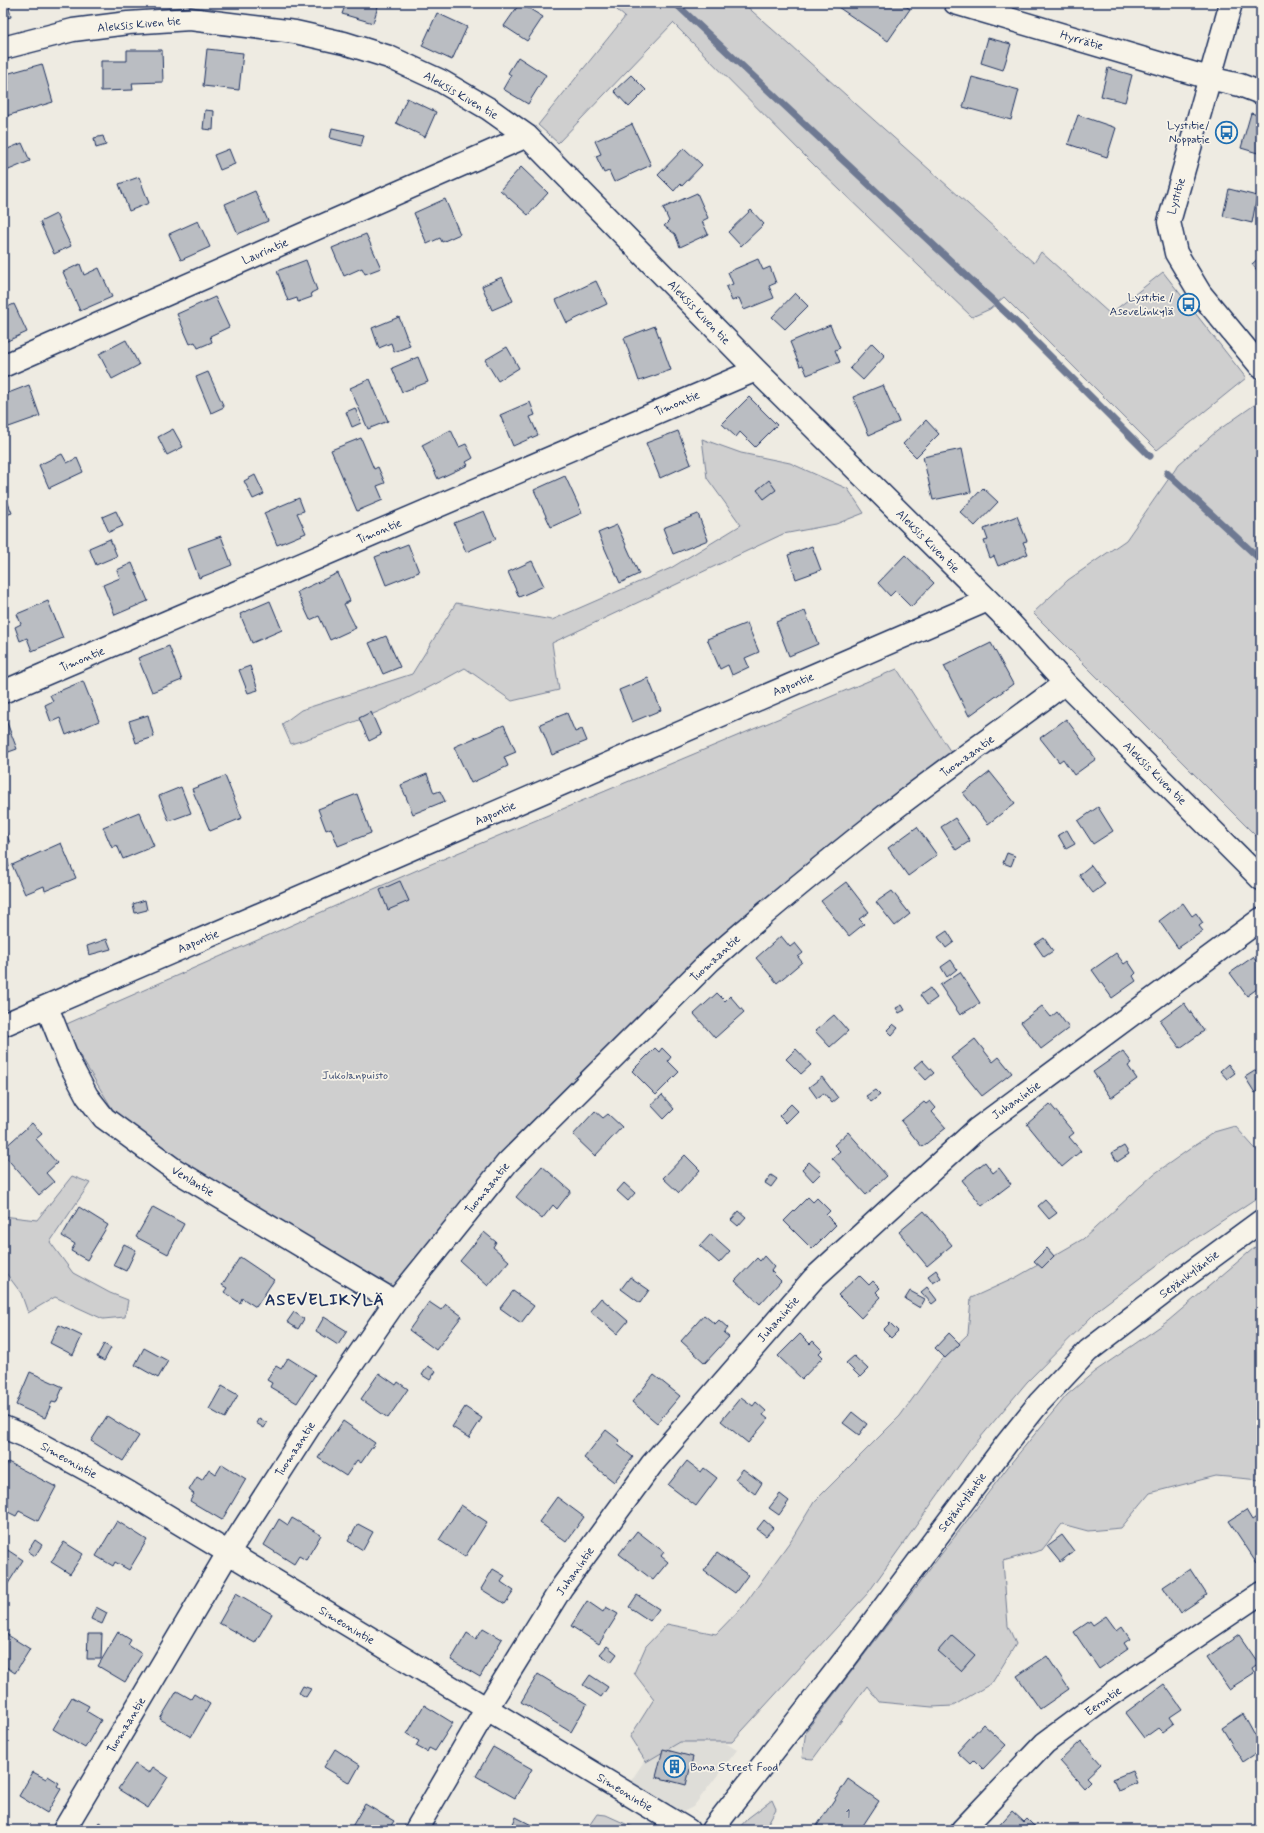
<svg xmlns="http://www.w3.org/2000/svg" width="1264" height="1833" viewBox="0 0 1264 1833" font-family="Mynerve,sans-serif">
  <rect width="100%" height="100%" fill="#eeebe2"/>
  <filter id="ink" filterUnits="userSpaceOnUse"><feTurbulence type="fractalNoise" baseFrequency=".025" numOctaves="2"/><feDisplacementMap in="SourceGraphic" scale="8" xChannelSelector="R" yChannelSelector="G"/><feConvolveMatrix kernelMatrix="1 2 1 2 8 2 1 2 1" color-interpolation-filters="sRGB"/></filter>
  <g filter="url(#ink)">
    <path fill="#deddd8" d="M676,1713l61,37 -44,57 -10,5 -54,-28z"/>
    <path fill="#cfcfcf" stroke="#757f96" d="M609,3h134l291,260 7,-11 69,62 53,-42 83,106 -89,72 -153,-153 -14,12 -18,8 -157,-151 -142,-143 -115,120 -20,-18 87,-108z
      M1260,401l1,1v439l-228,-228 35,-33 58,-40 53,-76 38,-33z
      M702,439l39,14 49,10 58,26 16,24 -28,11 -53,10 -231,109 7,47 -47,11 -47,-33c-55,31 -113,58 -174,76l-9,-20 19,-14 111,-36 44,-71 96,17 119,-52 70,-43 -34,-47z
      M897,669l57,88 -250,197 -203,199 -105,135 -212,-123 -71,-55 -51,-84 362,-159z
      M1235,1126l26,29v40l-89,59 -72,54 -73,74 -57,68 -102,143 -136,149h-52l-34,20 -16,-25 24,-38 -20,-26 12,-27 21,-22 49,10 29,-30 46,-64 23,-38 86,-86 40,-55 28,-27 3,-36 44,-20 68,-39 71,-65 60,-42z
      M72,1176l18,7 -40,59 23,31 37,20 18,7 -3,17 -22,2 -48,-22 -27,16 -7,-20 -18,-24v-53l34,4z
      M1261,1242v238l-45,-4 -66,17 -29,35 -33,3 -26,-7 -20,26 -39,11 5,65 8,18 -24,39 -39,23 -21,1 -53,-5 -12,-16 -54,73 -11,-1 4,-27 205,-268 56,-68 27,-23 74,-51z
      M772,1800l4,9 -12,21h-27l11,-12z
      M597,1814l9,1 33,15h-53z"/>
    <g fill="none" stroke-linecap="round" stroke-linejoin="round">
      <path stroke="#6e7992" stroke-width="7" d="M675,3l343,321 132,132
        M1167,473l94,87"/>
    </g>
    <path fill="#babdc2" stroke="#1b2f5e" d="M3,3h5l3,14 -8,2z
      M274,3h22l-1,3z
      M346,3h33l-6,20 -31,-9z
      M520,3l23,14 -16,24 -23,-15z
      M832,3h69l9,6 -22,32z
      M437,13l30,14 -15,33 -30,-14z
      M988,38l23,6 -8,26 -22,-7z
      M207,49l36,4 -4,37 -36,-4z
      M127,50h35l1,32 -31,1 1,7 -32,1v-30h26z
      M518,57l28,18 -18,29 -25,-15 8,-14 -3,-2z
      M42,64l11,38 -50,15v-32l6,-2 -3,-9z
      M1108,68l24,7 -7,27 -24,-6z
      M631,75l15,15 -17,17 -15,-16z
      M972,77l47,13 -8,30 -48,-13z
      M407,98l29,14 -11,25 -29,-14z
      M205,110l9,1 -1,19 -10,-1z
      M1251,113l10,3v38l-20,-6z
      M1078,115l38,13 -9,29 -39,-13z
      M632,124l19,41 -37,17 -5,-11 -5,2 -8,-17 5,-2 -6,-13z
      M332,128l32,7 -3,11 -31,-8z
      M103,136l3,9 -10,3 -2,-10z
      M22,143l8,18 -26,11 -1,-21z
      M684,148l18,17 -20,21 -2,-2 -6,7 -16,-16z
      M229,149l6,15 -15,6 -6,-15z
      M521,167l27,26 -20,22 -28,-25z
      M139,177l10,26 -20,8 -10,-27z
      M1229,189l28,7 -5,27 -29,-7z
      M255,191l13,30 -30,13 -13,-30z
      M697,193l11,25 -6,3 6,13 -28,13 -5,-13 -11,-8 5,-5 -6,-13z
      M445,199l15,35 -18,8 -2,-4 -13,6 -13,-31z
      M751,210l13,14 -23,22 -13,-14z
      M56,214l15,32 -17,8 -14,-32z
      M198,221l12,26 -29,13 -12,-26z
      M366,234l15,34 -16,6 -3,-6 -18,8 -12,-28z
      M1261,256v19l-9,-11z
      M758,259l5,11 7,-3 6,16 -7,3 5,12 -30,12 -5,-12 -7,3 -6,-14 7,-3 -5,-12z
      M306,260l11,30 -6,3 1,4 -14,5 -1,-4 -9,3 -11,-30z
      M80,264l4,11 15,-7 13,29 -32,14 -17,-39z
      M502,277l11,24 -21,9 -10,-24z
      M596,281l11,23 -40,19 -11,-23z
      M795,293l13,13 -23,23 -13,-12z
      M215,297l14,30 -19,9 2,6 -14,6 -3,-6 -5,2 -13,-30z
      M14,304l13,28 -24,11v-34z
      M399,317l11,29 -16,6 -3,-9 -12,5 -7,-20z
      M830,325l10,23 -5,2 5,12 -33,13 -4,-10 -3,1 -10,-24z
      M655,326l16,44 -32,11 -15,-43z
      M126,340l13,25 -27,14 -13,-25z
      M872,343l13,13 -22,24 -13,-12z
      M507,347l12,21 -21,13 -13,-21z
      M418,357l10,25 -26,10 -10,-24z
      M208,372l16,35 -13,6 -15,-36z
      M370,379l18,42 -20,8 -18,-41z
      M29,385l11,31 -34,12 -3,-9v-24z
      M883,385l16,37 -30,13 -16,-38z
      M749,397l28,28 -22,22 -15,-15 -4,5 -14,-13z
      M530,402l5,13 -5,2 8,18 -25,11 -13,-31z
      M355,408l6,15 -9,4 -6,-15z
      M926,420l13,14 -23,23 -13,-13z
      M173,429l10,18 -16,8 -9,-18z
      M451,430l8,17 7,-3 7,14 -7,4 2,3 -30,14 -16,-34z
      M678,431l13,33 -31,14 -14,-35z
      M361,438l13,31 4,-2 7,16 -8,3 6,14 -26,11 -26,-61z
      M962,449l9,43 -38,8 -10,-43z
      M62,454l5,9 10,-5 6,14 -34,16 -10,-23z
      M255,475l9,19 -11,5 -9,-18z
      M565,476l17,37 -31,14 -17,-37z
      M769,480l7,10 -12,9 -7,-9z
      M983,488l15,14 -23,24 -15,-14z
      M6,498l6,15 -9,3v-17z
      M299,498l5,13 -7,2 9,20 -29,12 -13,-32z
      M116,511l7,15 -14,6 -7,-15z
      M484,511l12,28 -30,13 -12,-29z
      M698,514l10,26 -35,14 -10,-26z
      M1017,516l10,25 -4,1 5,12 -30,12 -4,-10 -4,2 -6,-17 4,-1 -4,-11z
      M617,525l22,49 -19,9 -22,-50z
      M221,536l11,29 -33,13 -11,-30z
      M110,539l7,17 -21,9 -7,-17z
      M408,544l11,28 -33,13 -11,-28z
      M812,546l9,24 -25,9 -8,-24z
      M905,555l29,28 -23,24 -16,-16 -5,5 -12,-13z
      M532,561l12,25 -25,11 -11,-25z
      M132,563l16,38 -33,14 -12,-30 17,-7 -3,-8z
      M338,573l12,28 -6,3 12,24 -26,12 -11,-24 -9,4 -13,-28z
      M48,601l15,37 -31,13 -5,-13 -7,3 -5,-14 6,-3 -4,-10z
      M270,601l12,29 -30,13 -12,-29z
      M805,611l13,33 -29,12 -13,-34z
      M747,623l12,29 -14,6 4,9 -17,8 -4,-10 -8,4 -13,-30z
      M386,636l14,31 -17,7 -14,-31z
      M991,643l22,41 -44,32 -25,-50z
      M169,646l13,34 -30,12 -14,-34z
      M250,666l8,24 -10,3 -9,-23z
      M648,678l13,32 -29,12 -13,-32z
      M83,681l16,40 -33,14 -6,-17 -9,4 -6,-17 8,-4 -3,-6z
      M371,712l10,23 -12,6 -10,-23z
      M567,713l8,19 7,-3 5,12 -35,14 -12,-31z
      M4,715l13,34 -14,5v-38z
      M148,715l6,22 -18,6 -7,-22z
      M1066,719l30,40 -22,16 -11,-16 -4,3 -19,-24z
      M504,725l12,27 -12,5 4,9 -37,17 -17,-36z
      M990,772l25,31 -27,21 -25,-31z
      M427,774l7,19 6,-2 5,10 -32,13 -12,-29z
      M225,776l17,42 -32,13 -18,-42z
      M181,787l10,26 -22,8 -10,-25z
      M357,794l14,39 -33,13 -7,-18 -5,2 -8,-21z
      M1098,807l15,24 -20,13 -15,-23z
      M139,812l15,34 -31,13 -6,-14 -5,3 -9,-21z
      M955,818l15,23 -14,9 -15,-23z
      M3,825l7,18 -7,3z
      M917,827l20,28 -29,21 -20,-28z
      M1067,830l8,14 -9,5 -8,-14z
      M61,843l15,35 -31,13 -1,-5 -19,8 -13,-29z
      M1007,853l8,3 -4,10 -8,-3z
      M6,857l3,10 -6,2v-11z
      M1091,865l14,19 -12,9 -14,-18z
      M400,881l9,20 -21,9 -8,-20z
      M846,882l23,30 -10,7 5,5 -15,12 -28,-35z
      M892,891l18,23 -15,12 -19,-24z
      M145,900l2,10 -12,3 -2,-9z
      M1183,903l9,13 4,-3 7,10 -4,3 4,5 -25,17 -19,-27z
      M947,931l7,11 -8,6 -8,-11z
      M781,936l9,11 5,-4 8,10 -5,4 4,5 -25,21 -21,-25z
      M1044,938l9,13 -9,6 -9,-13z
      M107,939l4,10 -22,6 -2,-9z
      M1116,953l8,11 4,-3 8,12 -3,3 3,5 -24,17 -20,-28z
      M1253,957l3,4 5,-4v29l-14,10 -17,-23z
      M951,960l6,9 -10,8 -6,-10z
      M960,972l20,31 -20,12 -20,-30z
      M930,988l7,10 -10,7 -7,-10z
      M717,993l8,8 5,-5 14,16 -29,26 -21,-24z
      M1184,1003l20,28 -24,17 -20,-27z
      M902,1005l3,5 -6,3 -3,-5z
      M1042,1006l9,11 6,-5 12,16 -28,21 -20,-27z
      M834,1015l14,16 -18,16 -15,-16z
      M893,1024l5,4 -6,7 -5,-5z
      M975,1039l18,23 6,-5 13,16 -30,23 -31,-38z
      M655,1048l4,4 3,-4 9,9 -3,4 11,11 -23,23 -24,-24z
      M796,1049l15,16 -10,9 -15,-15z
      M1123,1051l9,12 -4,3 9,13 -26,19 -18,-26z
      M922,1060l12,13 -8,7 -12,-13z
      M1228,1064l7,9 -8,6 -7,-8z
      M1261,1067v22l-6,4 -10,-16z
      M822,1077l16,21 -6,5 -8,-10 -7,5 -8,-11z
      M875,1090l5,5 -9,7 -5,-6z
      M662,1095l12,14 -10,10 -13,-14z
      M930,1101l6,7 -4,4 14,16 -24,19 -21,-26 23,-19 2,2z
      M791,1104l7,7 -12,12 -7,-7z
      M1050,1104l24,29 -5,4 12,14 -19,16 -35,-43z
      M595,1111l8,7 5,-4 14,13 -27,29 -22,-21z
      M32,1123l10,11 -6,5 21,24 -11,10 8,9 -15,13 -36,-41v-5z
      M848,1132l39,44 -21,19 -34,-37 8,-7 -6,-6z
      M1124,1146l5,8 -12,8 -5,-9z
      M685,1155l15,15 -21,23 -16,-15z
      M809,1162l12,11 -8,8 -11,-12z
      M985,1162l8,11 6,-5 12,16 -29,22 -20,-26z
      M542,1166l29,25 -14,18 -4,-4 -11,14 -26,-22z
      M771,1175l6,4 -6,8 -6,-4z
      M624,1183l11,10 -7,8 -11,-10z
      M808,1197l5,5 4,-4 13,13 -4,4 10,10 -24,24 -28,-28z
      M1045,1200l12,13 -8,6 -11,-13z
      M79,1207l29,18 -21,35 -16,-9 4,-7 -13,-8z
      M153,1207l31,17 -16,30 -32,-17z
      M739,1211l7,6 -8,9 -7,-6z
      M924,1211l28,34 -25,21 -28,-34z
      M484,1232l12,10 -3,5 16,14 -21,25 -28,-25z
      M711,1234l19,17 -11,12 -19,-17z
      M124,1244l12,6 -10,21 -13,-6z
      M1047,1248l7,8 -12,12 -8,-7z
      M764,1256l10,11 -3,4 10,10 -21,23 -25,-23 22,-23 3,3z
      M240,1257l34,23 -18,27 -14,-9 -2,5 -16,-11 3,-4 -5,-3z
      M936,1270l5,8 -8,5 -5,-7z
      M859,1275l10,10 4,-4 7,7 -4,4 5,5 -20,21 -23,-23z
      M630,1277l19,13 -9,13 -19,-14z
      M927,1287l10,13 -5,4 -11,-12z
      M513,1291l21,15 -13,17 -21,-15z
      M910,1291l15,8 -5,9 -15,-9z
      M601,1298l27,23 -11,13 -27,-23z
      M429,1302l12,8 5,-6 16,12 -26,34 -27,-20z
      M294,1312l10,7 -6,10 -11,-7z
      M704,1315l11,9 4,-4 9,8 -4,5 5,4 -24,26 -24,-22z
      M324,1317l23,14 -9,14 -22,-14z
      M890,1323l8,8 -7,7 -8,-8z
      M59,1325l23,11 -9,19 -23,-12z
      M949,1333l11,11 -15,14 -10,-10z
      M800,1334l10,10 3,-3 9,9 -3,3 4,4 -21,22 -24,-23z
      M104,1344l7,4 -7,13 -7,-4z
      M144,1348l24,13 -10,17 -23,-13z
      M854,1356l14,13 -8,8 -14,-14z
      M288,1358l27,17 -18,28 -27,-16 2,-4 -5,-3 9,-14 5,3z
      M428,1366l8,5 -6,9 -8,-5z
      M30,1372l33,15 -7,16 -4,-1 -7,16 -29,-13z
      M379,1373l17,12 2,-3 10,7 -20,29 -27,-19z
      M654,1375l26,21 -23,27 -25,-21z
      M222,1386l16,9 -13,23 -16,-9z
      M741,1397l12,9 3,-4 10,9 -3,4 5,4 -20,24 -27,-22z
      M465,1407l17,11 -13,20 -17,-11z
      M852,1412l15,12 -8,11 -16,-12z
      M107,1416l32,20 -16,25 -32,-20z
      M259,1418l8,5 -3,5 -8,-5z
      M343,1421l32,22 -14,20 -4,-3 -11,16 -28,-18z
      M606,1430l14,11 -3,3 16,13 -19,25 -30,-24z
      M687,1461l14,11 3,-4 13,10 -21,28 -28,-21z
      M8,1462l48,25 -18,34 -19,-10 -3,5 -12,-6 3,-5 -4,-2v-31z
      M222,1464l24,15 -24,41 -32,-19 4,-7 -5,-4 8,-13 5,3 7,-11 7,5z
      M743,1469l19,14 -7,11 -20,-15z
      M780,1494l9,7 -10,14 -10,-7z
      M557,1497l27,20 -18,25 -27,-20z
      M461,1505l26,17 -22,35 -26,-17z
      M1246,1510l6,10 9,-6v46l-4,3 -28,-42z
      M292,1518l29,17 -15,25 -7,-4 -5,8 -30,-19 15,-26 9,6z
      M764,1520l9,8 -7,8 -9,-7z
      M117,1521l30,19 -18,30 -14,-8 -2,4 -17,-10z
      M358,1524l15,8 -10,18 -15,-9z
      M637,1531l27,21 -3,4 7,6 -15,18 -34,-26z
      M1062,1535l12,16 -14,11 -13,-16z
      M35,1540l7,5 -7,11 -7,-5z
      M64,1542l19,12 -13,20 -19,-12z
      M3,1547l20,13 -19,30 -1,-1z
      M717,1553l31,22 -13,18 -31,-22z
      M493,1569l12,7 -4,6 13,9 -9,13 -24,-15z
      M1190,1569l17,26 -27,18 -17,-26z
      M236,1593l36,21 -17,29 -36,-20z
      M637,1595l22,14 -9,12 -21,-14z
      M587,1601l16,11 3,-5 12,7 -19,30 -28,-18z
      M96,1607l11,6 -5,11 -11,-5z
      M1106,1616l11,15 5,-4 8,12 -6,4 4,6 -29,20 -25,-37 16,-11 3,4z
      M483,1628l19,11 -22,38 -29,-17 16,-27 9,6z
      M3,1632l27,17 -15,24 -12,-8z
      M118,1632l13,8 -3,5 14,9 -17,28 -27,-16z
      M88,1634h14l-1,25h-14z
      M952,1635l23,20 -14,16 -23,-20z
      M1239,1635l20,29 -7,5 2,4 -25,16 -22,-32z
      M607,1646l10,8 -6,8 -11,-8z
      M1047,1656l22,33 -29,20 -23,-33z
      M538,1674l49,30 -16,28 -50,-30z
      M590,1675l18,12 -7,10 -18,-12z
      M1164,1684l18,25 -12,8 4,6 -12,9 -4,-4 -14,10 -19,-25z
      M303,1686l8,3 -5,8 -7,-4z
      M177,1691l14,8 3,-5 16,10 -19,33 -31,-18z
      M72,1697l17,9 -3,5 15,9 -16,28 -32,-19z
      M424,1705l29,18 -18,28 -6,-3 -2,4 -11,-6 3,-5 -12,-7z
      M1243,1714l11,20 7,5v11l-18,12 -21,-34z
      M983,1724l23,21 -23,24 -9,-9 -4,4 -13,-12z
      M1081,1741l20,23 -14,13 4,4 -7,7 -24,-27z
      M493,1747l39,22 -17,29 -39,-22z
      M335,1749l25,16 -10,18 -26,-16z
      M663,1749l30,8 -7,28 -30,-8z
      M135,1764l14,9 4,-6 15,10 -20,31 -30,-19z
      M1132,1771l5,12 -19,8 -5,-12z
      M33,1772l13,7 2,-3 11,7 -2,3 4,3 -14,24 -28,-17z
      M848,1779l31,22 -19,29h-7l-8,-5 -4,5h-27z
      M365,1804l29,17 -6,9h-38z
      M1012,1811l12,11 3,-3 11,11h-43z
      M516,1817l25,13h-31z
      M99,1822l13,8h-18z
      M4,1823l11,7h-12z"/>
    <g fill="none" stroke-linecap="round" stroke-linejoin="round">
      <defs>
        <path id="street" d="M955,3l254,75 31,7 21,8
          M1231,3l-62,219 7,31 24,40 61,74
          M3,48l70,-18 55,-7 62,-4 105,13 49,11 45,14 52,24 48,28 38,27 229,234 245,243 64,70 196,196
          M3,366l524,-230
          M3,692l753,-322
          M47,1007l22,55 18,34 17,22 71,52 220,132
          M3,1025l985,-425
          M3,1427l22,9 101,55 562,339
          M64,1830l164,-277 83,-129 84,-122 112,-139 204,-203c58,-51 118,-100 179,-148 57,-44 117,-85 175,-129
          M416,1830l71,-122 75,-121 90,-123 162,-186 163,-149 284,-210
          M962,1830l83,-87 62,-46 154,-104"/>
        <path id="secondary" d="M712,1830l134,-172 161,-215 32,-40 49,-52 90,-69 83,-61"/>
      </defs>
      <use href="#street" stroke="#1b2f5e" stroke-width="25"/>
      <use href="#secondary" stroke="#1b2f5e" stroke-width="25"/>
      <use href="#street" stroke="#f7f3e8" stroke-width="22"/>
      <use href="#secondary" stroke="#f7f3e8" stroke-width="22"/>
    </g>
  </g>
  <defs>
    <symbol id="bus-ring" viewBox="-11 -11 22 22"><circle r="9.5" fill="#f7f3e8" stroke="#1f6fb2" stroke-width="1.5"/><path d="M-5-6H5V4H4V6H2V4H-2V6H-4V4H-5ZM-3.5-4V0h7V-4ZM-3.5 1.2v1.5H-2V1.2ZM2 1.2v1.5H3.5V1.2Z" fill="#1f6fb2"/></symbol>
    <symbol id="building-ring" viewBox="-11 -11 22 22"><circle r="9.5" fill="#f7f3e8" stroke="#1f6fb2" stroke-width="1.5"/><path d="M-4-6H4V6H1V3H-1V6H-4ZM-2.5-4.3h1.7v1.8h-1.7ZM.8-4.3h1.7v1.8H.8ZM-2.5-1h1.7V.8h-1.7ZM.8-1h1.7V.8H.8Z" fill="#1f6fb2"/></symbol>
  </defs>
  <g fill-rule="evenodd">
    <use href="#bus-ring" x="1214" y="120" width="25" height="25"/>
    <use href="#bus-ring" x="1176" y="292" width="25" height="25"/>
    <use href="#building-ring" x="662" y="1754" width="25" height="25"/>
  </g>
  <g text-anchor="middle" stroke-width="3.5" stroke-linejoin="round" paint-order="stroke">
    <g font-size="10" fill="#435277">
      <text x="848" y="1817">1</text>
    </g>
    <g font-size="12" fill="#1b2f5e" stroke="#f7f3e8">
      <text transform="translate(139 24) rotate(-5)" y="4">Aleksis Kiven tie</text>
      <text transform="translate(1082 40) rotate(16)" y="4">Hyrrätie</text>
      <text transform="translate(461 95) rotate(30)" y="4">Aleksis Kiven tie</text>
      <text transform="translate(1176 196) rotate(-74)" y="4">Lystitie</text>
      <text transform="translate(265 251) rotate(-24)" y="4">Laurintie</text>
      <text transform="translate(699 312) rotate(46)" y="4">Aleksis Kiven tie</text>
      <text transform="translate(677 403) rotate(-23)" y="4">Timontie</text>
      <text transform="translate(379 531) rotate(-23)" y="4">Timontie</text>
      <text transform="translate(928 541) rotate(45)" y="4">Aleksis Kiven tie</text>
      <text transform="translate(82 659) rotate(-23)" y="4">Timontie</text>
      <text transform="translate(793 684) rotate(-23)" y="4">Aapontie</text>
      <text transform="translate(967 756) rotate(-36)" y="4">Tuomaantie</text>
      <text transform="translate(1155 773) rotate(45)" y="4">Aleksis Kiven tie</text>
      <text transform="translate(495 813) rotate(-24)" y="4">Aapontie</text>
      <text transform="translate(198 941) rotate(-23)" y="4">Aapontie</text>
      <text transform="translate(715 958) rotate(-43)" y="4">Tuomaantie</text>
      <text transform="translate(1016 1100) rotate(-36)" y="4">Juhanintie</text>
      <text transform="translate(193 1181) rotate(31)" y="4">Venlantie</text>
      <text transform="translate(487 1188) rotate(-51)" y="4">Tuomaantie</text>
      <text transform="translate(1189 1274) rotate(-37)" y="4">Sepänkyläntie</text>
      <text transform="translate(778 1319) rotate(-49)" y="4">Juhanintie</text>
      <text transform="translate(295 1449) rotate(-57)" y="4">Tuomaantie</text>
      <text transform="translate(69 1460) rotate(29)" y="4">Simeonintie</text>
      <text transform="translate(962 1502) rotate(-53)" y="4">Sepänkyläntie</text>
      <text transform="translate(575 1571) rotate(-55)" y="4">Juhanintie</text>
      <text transform="translate(347 1625) rotate(31)" y="4">Simeonintie</text>
      <text transform="translate(1103 1701) rotate(-36)" y="4">Eerontie</text>
      <text transform="translate(126 1725) rotate(-59)" y="4">Tuomaantie</text>
      <text transform="translate(625 1792) rotate(31)" y="4">Simeonintie</text>
    </g>
    <g font-size="12" fill="#1b2f5e" stroke="#f7f3e8" text-anchor="end">
      <text x="1210" y="129">Lystitie/<tspan x="1210" dy="14">Noppatie</tspan></text>
      <text x="1174" y="301">Lystitie /<tspan x="1174" dy="14">Asevelinkylä</tspan></text>
      <text x="690" y="1771" text-anchor="start">Bona Street Food</text>
    </g>
    <g font-size="12" fill="#3f4f75" stroke="#f7f3e8">
      <text x="355" y="1079">Jukolanpuisto</text>
    </g>
    <g font-size="16" font-weight="bold" letter-spacing="1" fill="#1b2f5e" stroke="#f7f3e8">
      <text x="325" y="1305">ASEVELIKYLÄ</text>
    </g>
  </g>
  <rect width="1264" height="1833" fill="none" stroke="#f7f3e8" stroke-width="16"/>
  <rect x="8" y="8" width="1248" height="1817" fill="none" stroke="#1b2f5e" stroke-width="1.5" filter="url(#ink)"/>
</svg>
